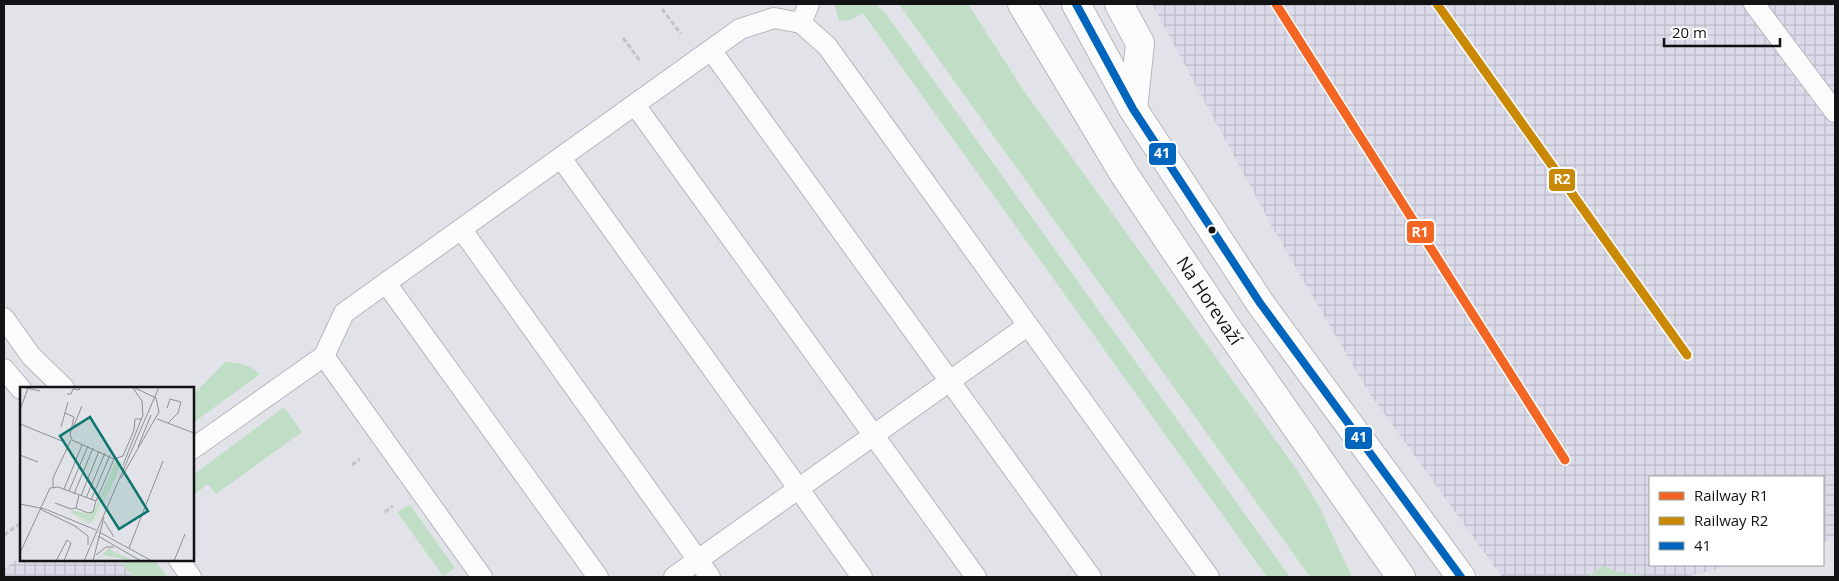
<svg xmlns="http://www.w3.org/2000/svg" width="1839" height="581" viewBox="0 0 1839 581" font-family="'Open Sans',sans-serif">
  <defs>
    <pattern id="industrial-grid" width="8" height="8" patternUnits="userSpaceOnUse" patternTransform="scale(1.25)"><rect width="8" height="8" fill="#dcdbea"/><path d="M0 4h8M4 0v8" fill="none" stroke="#bcbbc8"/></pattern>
  </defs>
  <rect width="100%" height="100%" fill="#e2e3e8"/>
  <path fill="url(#industrial-grid)" d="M1152,4h683v535l-12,3v-65h-173v88h84l-49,12h-183l-134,-186 -93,-159z
    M21,556v4h99l13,17h-129v-8z"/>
  <path fill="#c0dec5" d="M834,4h42l10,10 404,563h-23l-404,-564 -12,7 -12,1z
    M899,4h69l54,84 275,382 22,36 33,71h-42z
    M225,362c14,1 24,2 35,12l-67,49v-28z
    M284,407l18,25 -86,62 -8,-10 -15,11v-20z
    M410,505l45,63 -12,8 -46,-64z
    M120,560h35l12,17h-35z
    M1603,566l15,6 34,5h-65z"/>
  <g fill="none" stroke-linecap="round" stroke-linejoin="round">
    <defs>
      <path id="lane" d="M1754,4l81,108
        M801,23l8,-19
        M711,50l380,527
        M635,105l341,472
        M561,158l301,419
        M462,230l248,347
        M386,283l212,294
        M4,318l27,38 33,32
        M324,356l158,221
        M4,369l17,20
        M192,449l132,-93 20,-43 396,-284 34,-11 27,5 26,23 382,531
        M179,560l12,17
        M674,577l353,-251"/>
      <path id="street" d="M1119,4l21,39 -7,66"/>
      <g id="primary">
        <path id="s1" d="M1022,4l102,170 101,151 176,252"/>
        <path d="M1076,4l57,105 127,194 201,274"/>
      </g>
    </defs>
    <use href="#lane" stroke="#b7b7bb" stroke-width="22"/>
    <use href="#street" stroke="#b7b7bb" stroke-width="30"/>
    <use href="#primary" stroke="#b7b7bb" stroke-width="30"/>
    <path stroke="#c4c4c6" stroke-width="3" stroke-dasharray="5 2.5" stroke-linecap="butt" d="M662,9l19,25
      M623,38l18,24
      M352,465l8,-6
      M385,512l8,-6
      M4,535l17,-12"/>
    <use href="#lane" stroke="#fbfbfc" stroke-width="20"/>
    <use href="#street" stroke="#fbfbfc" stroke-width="28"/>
    <use href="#primary" stroke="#fbfbfc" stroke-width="28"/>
    <defs>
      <path id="bus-1" d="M1076,4l57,105 127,194 201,274"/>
    </defs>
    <use href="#bus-1" stroke="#fff" stroke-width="11"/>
    <use href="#bus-1" stroke="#0065bd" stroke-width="8"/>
    <defs>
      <path id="rail-1" d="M1276,4l289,456"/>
      <path id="rail-2" d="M1437,4l250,351"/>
    </defs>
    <use href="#rail-1" stroke="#fff" stroke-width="12"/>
    <use href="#rail-2" stroke="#fff" stroke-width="12"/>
    <use href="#rail-1" stroke="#f26522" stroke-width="9"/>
    <use href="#rail-2" stroke="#c98904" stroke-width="9"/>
  </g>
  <circle fill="#121315" stroke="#fff" stroke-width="2" cx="1212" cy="230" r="4.5"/>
  <g text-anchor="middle" stroke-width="4.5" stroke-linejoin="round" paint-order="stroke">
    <g font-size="18" fill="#121315" stroke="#fff">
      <text dy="6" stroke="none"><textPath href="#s1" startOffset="351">Na Horevaží</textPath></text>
    </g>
  </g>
  <g transform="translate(20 387)">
    <rect width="174" height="174" fill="#e2e3e8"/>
    <path d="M97,72v4l-24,58 -3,2h-2l-13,-6 15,5 -19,-9 1,-3 16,4 6,-3zM98,75h4l-28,61zM89,161l2,2 23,11 -31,-6 -7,6z" fill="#c0dec5"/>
    <path fill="none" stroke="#8f9094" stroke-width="1" d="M2,0l18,4M47,7h4l2,-5 6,1 1,-3M147,21l3,-9 11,3 -3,11 -10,10M0,23l8,-22M45,26l9,4 -4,18 2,5 42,19M137,32l37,14M0,37l42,17M41,40l7,-25M53,41l9,-22M118,60l13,-32M0,68l18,7M94,72l9,-3 11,-26 1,-11h7M103,78l20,-50 -1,-14 -9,-13M101,91l38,-66 -3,-14 -23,-11M33,100v-9l18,-38M44,102l18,-44M49,104l19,-45M54,107l19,-46M59,108l-3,13 12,5 5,-1 3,-11M61,109l18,-45M66,111l19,-45M71,113l19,-45M35,116l16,6 5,-1M0,117l25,5 51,21M20,122l37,18M84,134l10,16M56,140l12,9v9M79,145l53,29M78,149l43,25M109,161l34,-87M0,166l30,-65 8,-1 38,14 18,-42M76,168l10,-8h8M36,174l11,-21 4,3 -7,18M64,174l75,-174M73,174l11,-44M154,174l11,-27"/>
    <path fill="#0f766e" fill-opacity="0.15" stroke="#0f766e" stroke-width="2.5" d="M70,30l58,94 -29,18 -59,-93z"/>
    <rect width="174" height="174" fill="none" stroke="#121315" stroke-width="2.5"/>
  </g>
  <g stroke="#fff" stroke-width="2">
    <rect x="1148" y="142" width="29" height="24" rx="5" fill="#0065bd"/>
    <rect x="1548" y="168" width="28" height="24" rx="5" fill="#c98904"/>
    <rect x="1406" y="220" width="29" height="24" rx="5" fill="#f26522"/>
    <rect x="1344" y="426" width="29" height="24" rx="5" fill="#0065bd"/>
  </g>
  <g font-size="14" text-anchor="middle" font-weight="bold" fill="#fff">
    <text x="1162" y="158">41</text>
    <text x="1562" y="184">R2</text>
    <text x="1420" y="237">R1</text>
    <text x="1359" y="442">41</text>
  </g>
  <rect width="1839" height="581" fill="none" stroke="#121315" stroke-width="10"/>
  <rect x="1649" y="476" width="175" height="90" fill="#ffffff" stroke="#a0a1a1"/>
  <rect x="1659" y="492" width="25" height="8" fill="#f26522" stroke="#a0a1a1"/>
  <text x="1694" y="501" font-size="15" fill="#121315">Railway R1</text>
  <rect x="1659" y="517" width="25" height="8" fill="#c98904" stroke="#a0a1a1"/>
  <text x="1694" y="526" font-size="15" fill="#121315">Railway R2</text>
  <rect x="1659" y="542" width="25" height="8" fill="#0065bd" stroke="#a0a1a1"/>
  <text x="1694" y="551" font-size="15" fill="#121315">41</text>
  <path d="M1664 38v8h116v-8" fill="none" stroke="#121315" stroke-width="2.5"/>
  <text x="1672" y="38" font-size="15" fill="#121315" stroke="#ffffff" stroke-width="4" paint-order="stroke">20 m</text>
</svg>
